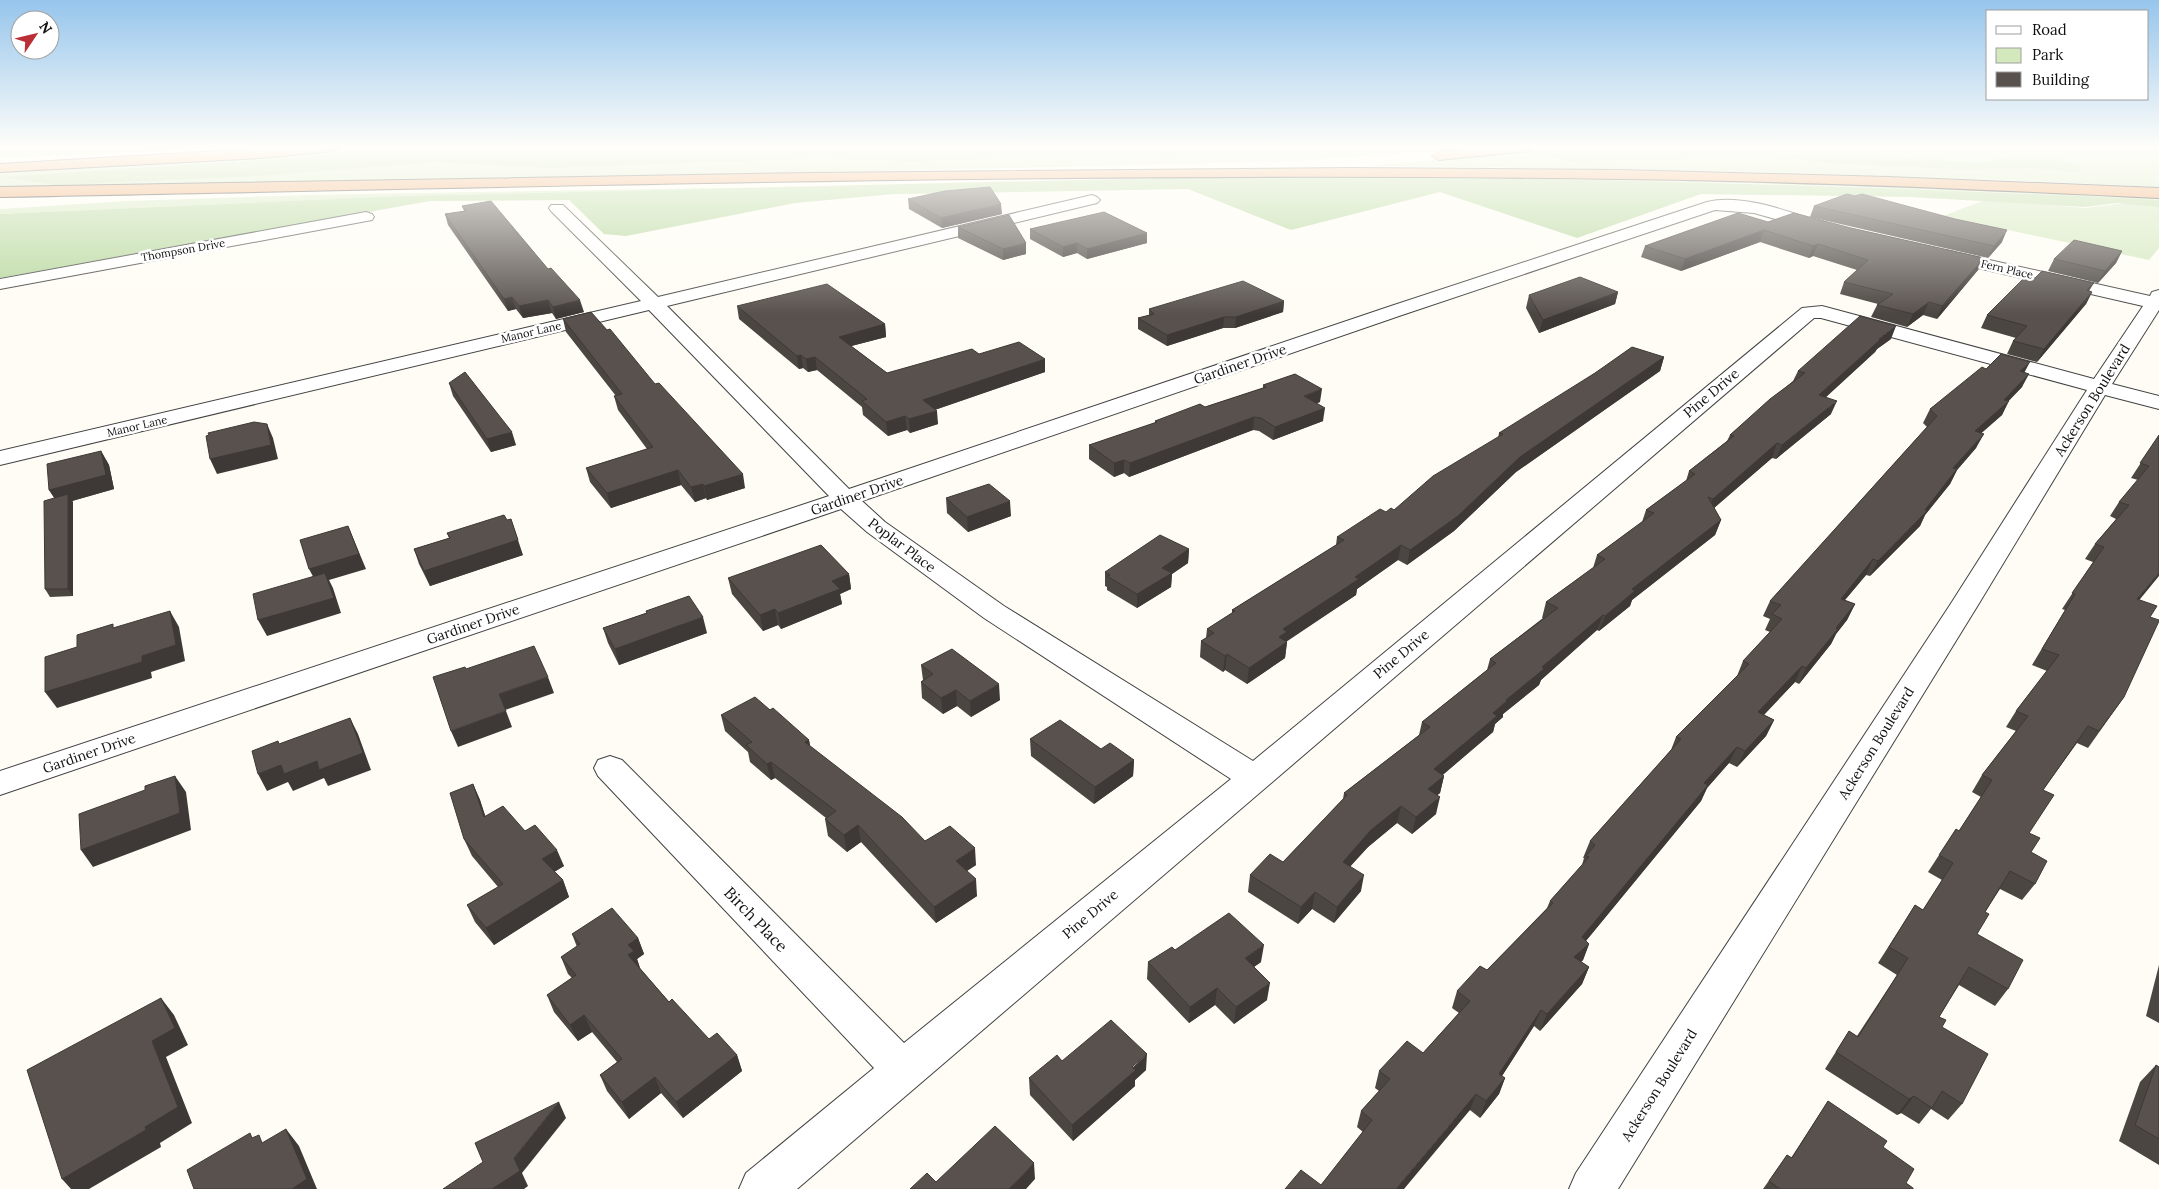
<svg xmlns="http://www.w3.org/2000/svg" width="2159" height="1189" viewBox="0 0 2159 1189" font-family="Lora,serif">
  <rect width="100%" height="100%" fill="#fefcf4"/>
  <path fill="#d4e8be" d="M0,147h239l-239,11z
    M426,147h1066l-197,14 -368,9 -927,17v-16z
    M1555,147h582l22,2v38c-263,-13 -526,-19 -789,-21z
    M1498,176c221,3 441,10 661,21v3c-219,-11 -439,-19 -659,-22 -99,-2 -199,-1 -298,-1z
    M833,186l-432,10 -401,18v-5l127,-8 181,-6z
    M1985,200l101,8 41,-5 32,3v42l-10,12 -206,-44z"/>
  <path fill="#b8d89e" d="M456,147h871l-159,12 -64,-4 -193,6 -93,-3 -269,10 -114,-6 -179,14 -200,9 -55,-8z
    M1609,147h148l-29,8 -50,4 -111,2 -21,-7z
    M1825,152l156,11c39,-11 61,-8 100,3l-3,6 -46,-4 -75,1 -130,-6 -43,-7z
    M1202,177c97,0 195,-1 293,1 222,4 443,11 664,22v7l-42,-4 -32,4 -175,-10 -209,-3 -124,44 -137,-46 -149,38 -103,-41 -294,5 -99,9 -169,33 -22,-2 -35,-34 -139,1 -430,77v-64l401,-18z"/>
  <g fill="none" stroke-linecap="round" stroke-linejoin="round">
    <defs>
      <path id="minor" d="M1092,195l5,2 3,3 -3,3 -430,103 182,183 539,-182 319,-105c36,-9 85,11 120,22l2,3 -2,3 -6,2 -67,-19 -39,-3 -313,105 -540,186 23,21 119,84 249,155 549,-453 20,-2 272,73 49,-73 -204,-47 -3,-4 3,-4 6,-1 205,46 2,-4 7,-2v20l-47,74 47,12v13l-54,-14 -127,210 -360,584h-49l7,-16 374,-568 137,-215 -266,-72h-7l-1017,871h-58l7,-16 128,-105 -276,-292 -4,-8 4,-8 12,-4 12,4 282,283 327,-264 -247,-161 -117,-86 -26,-23 -841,286v-24l829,-275 -180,-186 -649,155v-14l641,-150 -90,-90 -2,-3 2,-3h12l95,92z
        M366,212l6,2 2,3 -2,3 -372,69v-10z"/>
      <path id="motorway" d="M285,147h57l-7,4 -75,7 -260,14v-8z
        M1483,147h53l-7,4 -90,9 -7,-4 7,-4z
        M1350,168l270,2 269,7 270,11v10c-181,-9 -361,-17 -542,-19 -539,-8 -1078,8 -1617,18v-10l810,-14z"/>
    </defs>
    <use href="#minor" stroke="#434343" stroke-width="2"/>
    <use href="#motorway" stroke="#212121" stroke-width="2"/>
    <use href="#minor" fill="#fff" fill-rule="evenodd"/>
    <use href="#motorway" fill="#eda264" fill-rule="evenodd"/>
  </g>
  <path fill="#4c4642" d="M908,199l94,15 -60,14 -33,-19z
    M462,206l122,106 -28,7 -4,-6 -29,5 -7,-9 -8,2 -60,-86 -3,-11 19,-3z
    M1814,206l141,13 47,23 -14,16 -178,-41z
    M1768,222l83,6 133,30 -6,12 -41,49 -14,-4 -16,12 -36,-10 6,-12 1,-1 -38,-10 4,-12 13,-12 -44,-14 -4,2 -49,-16 -79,29 -40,-14 4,-11z
    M958,227l68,27 -23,6 -45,-22z
    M1030,229l117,4v10l-60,16 -10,-6 -14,4 -33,-18z
    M2122,251l-6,12 -18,20 -50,-12 6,-12z
    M2035,278l59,5 -5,8 3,1 -6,12 -49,58 -30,-8 6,-13 3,-3 -35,-10 6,-13z
    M1618,292l-3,12 -76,29 -13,-25 3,-13z
    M1284,301l-1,11 -48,16h-12l-56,18 -29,-17v-11l11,-3v-6z
    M737,306l148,18 1,13 -35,9 36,27 92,-19 66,18 -110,38 3,14 -28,9 -3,-3 -19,6 -25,-21 -1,-8 -45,-37 -9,2 -5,-4 -4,1 -60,-50z
    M563,319l92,65 90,104 -38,12 -1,-2 -11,4 -14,-17 -70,23 -21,-26 -4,-14 61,-19 -29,-39 -4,-14h2l-50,-64z
    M1891,339l-14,10 -2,3 -49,45 5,17 -55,45 -4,-1 -58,50 7,12 -6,15 -83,65 -2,6 -31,25 -2,-1 -56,50 -2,5 -36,29v3l-8,7 -2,8 -51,43 2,1 -4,17 -3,2 -1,19 -24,20 -15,-11 -29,24 -18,19 11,25 -27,32 -22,-14 -14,15 -50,-32 2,-17 33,-13 60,-63 1,-6 75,-58 3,-13 65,-52 3,-11 53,-41h-1l4,-16 47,-34 4,-13 45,-33 4,-12 40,-29 3,-10 38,-30 3,-6 63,-54 5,-10z
    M1664,357l-4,14 -144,101 -62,59 -47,34 -9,-5 -41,29 -1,6 -70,46 1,1 -2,16 -38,26 -22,-14 -2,2 -23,-15 1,-16 5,-3 1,-9 25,-16v-3l104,-65 1,-8 49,-25 8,-2 104,-72 1,-5z
    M1986,369l38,4 -2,14 -14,14 -6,14 -21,18 -5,15 -19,22 -7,14 -25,31 -5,11 -50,50 -4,-1 -21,25 10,4 -8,16 -11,14 -5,10 -32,40 -4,-2 -31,33 10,5 -8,16 -29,31 -8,-4 -22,25 -6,13 -115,140 3,3 -6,16 -2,2 8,5 -7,17 -42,47 -6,-5 -32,50 3,2 -6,16 -19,24 -10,-8 -149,75 42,-53 -6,-5 4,-16 18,-20 -4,-3 4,-17 44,-18 36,-40 -7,-5 5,-17 30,-21 60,-62 3,-7 32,-36 2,-7h-1l7,-17 81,-91 5,-13 61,-61 6,-15 27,-29 -5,-2 5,-11 -7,-3 7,-15 157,-174 -4,-4 7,-14z
    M449,383l67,62 -25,7 -38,-56z
    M1263,385l57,17 -3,1 6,18 -50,19 -14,-9 -6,-1 -124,47 -5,-4 -10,4 -25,-18v-14l66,-22v-2l50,-14 58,-19z
    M2159,435l-20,165 11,17 -26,80 -36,51 -11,-5 -34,47 -14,43 2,19 4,32 -13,16 -22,-11 -15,23 -8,22 31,55 -13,17 -36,-21 -20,32 23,87 -14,16 -17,-11 -12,15 -18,-11 -4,2 -72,-46 24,-38 8,5 40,-61 -19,-12 37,-58 8,5 19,-30 -14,-8 28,-43 3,2 22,-34 -9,-5 10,-17 34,-44 -10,-4 10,-16 31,-40 -15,-6 33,-55 -3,-1 31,-47 -8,-3 10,-15 21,-25 -6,-3 9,-14 19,-22 -7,-2z
    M101,451l8,14 5,24 -42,12 1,1v94l-23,1 -5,-8 10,-91 -6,-8z
    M946,498l65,18 -43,16 -21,-19z
    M447,533l76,22 -93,31 -11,-22 -5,-15 35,-11z
    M1189,549l-1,14 -16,11 -1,13 -34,21 -30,-18v-3l-2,-1v-14z
    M849,574l2,15 -11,5 2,10 -61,25 -3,-4 -15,6 -31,-37 -4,-16z
    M646,611l61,22 -88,32 -11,-22 -5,-15 43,-15z
    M921,665l79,35 -29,17 -14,-11 -14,8 -21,-16 -1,-16 2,-2z
    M770,710l39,30 1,6 115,95 51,24 -9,6 10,25 -41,27 -75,-81 -14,10 -19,-16 -3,-17 1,-1 -51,-40 -4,2 -21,-18 -2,-10 -23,-21 -4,-16z
    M1030,739l71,10 33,11 -1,16 -39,28 -63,-48z
    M473,784l7,16 5,16 40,15 39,35 -10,6 9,8 6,17 -75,48 -19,-23 -8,-17 31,-18 -26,-31 -8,-17z
    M572,934l66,4 6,16 -7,5 3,9 29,34 40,37 28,16 5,16 -59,47 -22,-25 -32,26 -22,-28 -7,-16 17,-13 -25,-30 -14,9 -24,-29 -7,-17 25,-17 -4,-4 -7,-17 16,-10z
    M1175,950l86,12 -7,5 13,33 -33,24 -19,-19 -26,18 -42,-44 1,-17z
    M2159,965v58l-13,-7z
    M2156,1065l3,2v98l-40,-24 21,-59z
    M1146,1070l-11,10v6l-62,55 -43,-46 -1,-17z
    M1828,1101l55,46 23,36 7,6h-150l24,-34 4,3z"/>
  <path fill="#3e3936" d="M1001,204l1,10 -60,14 -1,-10z
    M1764,230l-4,12 -79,29 4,-12z
    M2007,230l-5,12 -14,16 6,-12z
    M1147,233v10l-60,16v-10z
    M1026,243v11l-23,6v-11z
    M1077,243v10l-14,4v-10z
    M1818,244l-5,12 -4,2 4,-12z
    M2122,251l-6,12 -18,20 7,-12z
    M1984,258l-6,12 -41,49 5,-13z
    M1618,292l-3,12 -76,29 4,-13z
    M2092,292l-6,12 -49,58 7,-13z
    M512,297l4,12 -8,2 -4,-12z
    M548,300l4,13 -29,5 -4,-12z
    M580,300l4,12 -28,7 -3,-12z
    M1284,301l-1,11 -48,16 1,-11z
    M1929,302l-6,13 -16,12 6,-13z
    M1224,317l-1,11 -56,18v-11z
    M885,324l1,13 -46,12 -1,-12z
    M1896,326l-5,13 -14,10 -2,3 -61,56 5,-13 60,-56z
    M801,355l2,13 -4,1 -2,-13z
    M815,357l2,13 -9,2 -2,-13z
    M1664,357l-4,14 -144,101 -62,59 -47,34 3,-15 110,-93z
    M1045,359v13l-120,41 -2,-13z
    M2030,362l-7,13 -3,-4z
    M2029,374l-7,13 -18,19 5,-5 -7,14 -34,30 7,-14z
    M1322,389l-2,13 -18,7 2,-13z
    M1837,401l-6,13 -55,45 6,-14z
    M1325,408l-2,13 -50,19 2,-13z
    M937,411l1,13 -28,9 -1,-14z
    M905,416l2,14 -19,6 -2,-14z
    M1254,417l-1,13 -124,47 1,-14z
    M267,424l6,14 5,21 -61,15 -7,-15z
    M512,432l4,13 -25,7 -4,-13z
    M1984,434l-8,14 -19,22 -7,14 -25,31 -5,11 -50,50 8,-15 47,-51 28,-42z
    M1777,443l-5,15 -65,56 6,-15z
    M101,451l8,14 5,24 -42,12 1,1v94l-5,-7 -10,-85 -9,-14z
    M1124,460v13l-10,4v-14z
    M678,470l3,15 -70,23 -4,-15z
    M743,474l2,14 -38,12 -3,-14z
    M703,484l3,14 -11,4 -4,-15z
    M1010,501l1,15 -43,16 -1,-15z
    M511,519l12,36 -93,31 -6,-15z
    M1721,520l-6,15 -83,65 -2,6 -31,25 6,-15 27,-27z
    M348,526l18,43 -37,11 4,8 8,25 -74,23 -9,-16 59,-36 -8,-15z
    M1401,545l-3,15 -41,29 -1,6 -70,47h1l-2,16 -38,26 2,-16 30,-31 4,-8 72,-52z
    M1189,549l-1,14 -16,11 -1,13 -34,21v-14l25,-26z
    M1873,559l-7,16 -33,39 8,-15z
    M2159,573v3l-32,39 10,-16z
    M849,574l2,15 -11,5 2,10 -61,25 -3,-16 54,-32z
    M1855,604l-8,16 -11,14 -5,10 -32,40 7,-16 30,-40z
    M775,609l3,16 -15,6 -3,-16z
    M170,611l9,16 6,34 -34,11 1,6 -95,30 -12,-16z
    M1603,615l-6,15 -56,50 -2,5 -36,29v3l-8,7 -2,8 -63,54 4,-17 59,-56 13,-13 36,-33z
    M703,617l4,16 -88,32 -4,-16z
    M1227,654l-2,16 -2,2 2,-16z
    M1802,666l-7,16 -44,46 7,-16z
    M548,677l6,16 -49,17 -6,-16z
    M999,684l1,16 -29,17 -1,-16z
    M956,690l1,16 -14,8 -2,-16z
    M506,711l6,16 -54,20 -7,-16z
    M350,718l8,16 13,36 -43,16 -4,-8 -31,13 -5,-9 -21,9 -9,-17z
    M1774,720l-8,16 -29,31 8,-16z
    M809,740l3,16 -7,-14z
    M1737,747l-8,16 -22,25 -6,13 -126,153 7,-17 122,-154z
    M1134,760l-1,16 -39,28 1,-17z
    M771,762l4,16 -4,2 -4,-16z
    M175,776l11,16 5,38 -98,37 -12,-17z
    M1444,776l-4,17 -16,13 4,-17z
    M473,784l7,16 11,33 -7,-16z
    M1440,797l-4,17 -24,20 4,-17z
    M1401,806l-4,17 -29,24 -29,32 4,-17 28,-32z
    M858,825l3,17 -14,10 -3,-17z
    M975,848l1,17 -19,12 -1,-16z
    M557,850l7,16 -15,9 -7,-16z
    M1364,875l-3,16 -27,32 3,-16z
    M976,879l1,17 -41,27 -2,-16z
    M563,880l6,17 -75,48 -8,-17z
    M1315,892l-3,17 -14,15 3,-17z
    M638,938l6,16 -7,5 3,9 -12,-13v-10z
    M1589,944l-6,16 -16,14 7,-17z
    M1264,945l-3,17 -19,13 3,-17z
    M1589,967l-7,17 -42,47 7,-17z
    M1270,983l-3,17 -33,24 2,-17z
    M1217,988l-2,17 -26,18 1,-16z
    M161,998l13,17 14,30 -22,12 26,66 -32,20 1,4 -72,42h-18l-9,-10 90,-138z
    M1541,1010l-7,16 -41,64 6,-16z
    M584,1015l8,17 -14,9 -8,-16z
    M1147,1054l-1,16 -11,10v6l-62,55 -1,-16z
    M737,1055l5,16 -59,47 -7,-16z
    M655,1077l6,16 -32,26 -7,-17z
    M1505,1078l-6,16 -19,24 6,-17z
    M1476,1094l-6,16 -66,79h-8z
    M1914,1096l-13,17 -4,2 12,-16z
    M559,1102l7,16 -44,55 6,13 -4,3h-32l22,-31z
    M286,1129l13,17 18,43h-25z
    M1034,1163l1,16 -9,10h-17z"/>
  <path fill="#58514d" stroke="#3e3936" d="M990,187l11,17 -60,14 -33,-19 37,-8z
    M1847,194l8,2 7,-2 93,25 52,11 -13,16 -180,-40z
    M491,201l57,68 3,-1 29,32 -27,7 -5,-7 -29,6 -7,-9 -8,2 -59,-85 21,-3 -4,-5z
    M1104,212l43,21 -60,16 -10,-6 -14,4 -33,-18z
    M1738,213l30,9 26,-9 57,15 133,30 -42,48 -13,-4 -16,12 -36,-9 16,-11 -49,-12 24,-22 -50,-16 -5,2 -49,-16 -79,29 -40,-13z
    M1009,215l17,28 -23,6 -45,-22z
    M2074,240l48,11 -17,20 -51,-12z
    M2042,271l52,12 -7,7 5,2 -48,57 -31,-8 14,-15 -40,-11 39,-39 9,2z
    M1580,277l38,15 -75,28 -14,-25z
    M1243,281l41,20 -48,16h-12l-57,18 -29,-17 16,-4 -5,-5z
    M827,284l58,40 -46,13 48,36 85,-24 7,5 40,-12 26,17 -122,41 14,11 -28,8 -4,-3 -19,6 -24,-21 5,-2 -52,-42 -9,2 -5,-4 -4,1 -60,-50z
    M591,312l16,18 3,-1 45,55 4,-1 84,91 -39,12 -1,-2 -12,3 -13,-17 -71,23 -21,-25 67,-21 -39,-51 8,-2 -59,-75z
    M1860,316l36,10 -17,13h2l-62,56 18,6 -55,44 -5,-2 -64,56 -5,-2 13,23 -89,69 3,2 -30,25 -2,-1 -61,52 2,2 -38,31 1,1 -14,12 4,3 -63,53 10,7 -16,13 12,8 -24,20 -15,-11 -30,24 -28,32 21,13 -27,32 -22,-15 -14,15 -51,-32 20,-21 13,8 64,-67 -3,-2 86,-66 -8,-5 74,-59 -6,-4 68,-51 -12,-6 59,-43 -8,-4 57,-42 -8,-3 49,-36 -6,-3 45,-35 -4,-1 40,-36 35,-26 -7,-2z
    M1632,347l32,10 -144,100 -62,59 -48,34 -9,-5 -46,32 4,2 -76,50 4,3 -8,5 8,5 -38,26 -22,-14 -2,2 -24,-15 13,-8 -7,-4 28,-18 -3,-1 112,-70 -7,-3 43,-28 6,3 5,-4 3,2 39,-34 70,-42 -4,-1 96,-60z
    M2001,354l29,8 -10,9 9,3 -25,26 5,1 -34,30 9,3 -31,34 4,1 -32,41 2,1 -49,50 -5,-2 -32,40 14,5 -19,24 2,1 -32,39 -4,-2 -44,46 16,8 -29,31 -8,-4 -33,36 4,2 -126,152 7,7 -15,13 15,10 -42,47 -6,-4 -42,64 6,4 -19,23 -10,-7 -80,95h-111l16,-19 20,15 51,-65 -11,-9 29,-32 -11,-8 28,-30 16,12 47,-52 -13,-10 23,-25 7,4 66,-67 -3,-2 39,-44 -3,-1 9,-11 -5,-4 91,-102 -5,-2 73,-73 -6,-3 39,-42 -10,-5 9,-9 -11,-4 167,-185 -7,-7 52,-42 4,2z
    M465,372l47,60 -25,7 -38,-56z
    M1295,374l27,15 -18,7 21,12 -50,19 -14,-9 -7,-1 -124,46 -6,-3 -10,3 -25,-18 68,-23 -2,-1 45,-17 5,3 61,-20 -3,-2z
    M254,422l13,2 4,21 -61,14 -4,-23 3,-1 -1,-2z
    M2159,435v138l-22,26 20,7 -7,11 9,3v1l-35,76 -25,34 -11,-5 -45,64 11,5 -25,38 11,5 -9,14 16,9 -12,23 -25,-13 -25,41 4,2 -12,20 46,26 -15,29 -39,-22 -30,50 7,3 -4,7 46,27 -26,50 -20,-13 -10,17 -18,-12 -5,3 -73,-47 13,-21 9,6 50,-79 -19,-11 26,-42 8,5 30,-47 -14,-8 17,-26 3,2 33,-51 -10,-5 46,-59 -12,-5 43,-56 -17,-6 33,-55 -3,-1 32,-46 -9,-3 34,-39 -10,-3 30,-36 -9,-3z
    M101,451l5,24 -57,15 -2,-26z
    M989,484l21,17 -43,16 -21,-19z
    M68,494v95h-23l-1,-88z
    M504,515l3,5 4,-1 7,21 -94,31 -10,-22 36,-11 -3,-5z
    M348,526l11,28 -50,15 -9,-29z
    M1160,535l29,14 -27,19 10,5 -35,21 -30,-18 3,-1 -5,-3z
    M821,545l28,29 -17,7 8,8 -62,24 -3,-4 -15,6 -32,-37z
    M325,573l9,25 -76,22 -5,-26z
    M689,596l14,21 -88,32 -12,-21 44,-15 -1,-2z
    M170,611l6,34 -34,11v6l-97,30v-35l32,-10v-12l36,-11v4z
    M534,646l14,31 -49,17 7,17 -55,20 -18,-54 32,-10 1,2z
    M952,649l47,35 -29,17 -14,-11 -15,8 -20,-16 12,-8 -12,-9z
    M755,697l15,13 3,-2 36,32 -4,2 97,75 23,24 25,-15 25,22 -19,13 20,18 -42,28 -76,-82 -14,10 -19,-16 11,-8 -65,-49 -4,2 -21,-19 6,-3 -31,-27z
    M350,718l13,35 -44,17 -2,-9 -33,13 -3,-9 -23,9 -6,-23 26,-10 1,3z
    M1060,720l41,29 9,-6 24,17 -39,27 -65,-48z
    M175,776l5,37 -99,37 -2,-36 66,-24v-4z
    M473,784l11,33 19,-11 22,25 10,-6 22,25 -15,9 21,21 -77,48 -19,-23 36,-21 -39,-45 -14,-46z
    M612,908l26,30 -10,7 6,6 -6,4 41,47 3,-3 37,40 8,-6 20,22 -61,47 -21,-25 -33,25 -22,-27 22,-16 -38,-44 -14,10 -23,-30 29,-20 -15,-18 19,-13 -8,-10z
    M1229,913l35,32 -19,13 25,25 -34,24 -19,-19 -27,19 -42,-45 24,-15 3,3z
    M161,998l14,30 -23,13 26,66 -33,20 1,3 -84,49 -35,-109z
    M1111,1020l36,34 -15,13 4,3 -64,55 -43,-47 28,-23 5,6z
    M2156,1065l3,2v72l-24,-14z
    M1828,1101l59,40 -4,6 31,22 -8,14 7,5v1h-133l-11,-8 18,-26 5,3z
    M559,1102l-45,56 6,13 -28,18h-49l40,-27 -8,-19z
    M995,1126l39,37 -25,26h-99l17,-16 9,9z
    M286,1129l21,50 -15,10h-98l-7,-19 63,-37 2,5 7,-3 3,8z"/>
  <linearGradient id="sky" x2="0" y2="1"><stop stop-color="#96c5ec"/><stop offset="0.47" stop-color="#fffefa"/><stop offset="1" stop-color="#fffefa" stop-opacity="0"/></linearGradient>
  <rect width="2159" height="314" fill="url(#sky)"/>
  <g text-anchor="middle" stroke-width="5" stroke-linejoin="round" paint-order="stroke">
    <g font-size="11" fill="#101010" stroke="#fff">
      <text transform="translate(183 250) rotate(-10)" y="4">Thompson Drive</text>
      <text transform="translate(2007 269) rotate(13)" y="4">Fern Place</text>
      <text transform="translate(531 332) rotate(-13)" y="4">Manor Lane</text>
      <text transform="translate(137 426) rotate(-13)" y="4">Manor Lane</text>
    </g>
    <g font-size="14" fill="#101010" stroke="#fff">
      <text transform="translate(1240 364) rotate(-19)" y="5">Gardiner Drive</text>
      <text transform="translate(1711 393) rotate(-40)" y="5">Pine Drive</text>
      <text transform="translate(2092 400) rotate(-58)" y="5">Ackerson Boulevard</text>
      <text transform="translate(857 495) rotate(-19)" y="5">Gardiner Drive</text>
      <text transform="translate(902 545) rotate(37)" y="5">Poplar Place</text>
      <text transform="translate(473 624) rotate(-19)" y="5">Gardiner Drive</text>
      <text transform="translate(1401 654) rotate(-40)" y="5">Pine Drive</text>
      <text transform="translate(1876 743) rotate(-58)" y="5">Ackerson Boulevard</text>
      <text transform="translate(89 753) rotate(-19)" y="5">Gardiner Drive</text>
      <text transform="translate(1090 914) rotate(-40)" y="5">Pine Drive</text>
      <text transform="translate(1659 1085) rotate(-58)" y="5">Ackerson Boulevard</text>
    </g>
    <g font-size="16" fill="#101010" stroke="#fff">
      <text transform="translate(756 919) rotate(46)" y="6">Birch Place</text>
    </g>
  </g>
  <rect x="1986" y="10" width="162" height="90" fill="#ffffff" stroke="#9f9f9f"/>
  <rect x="1996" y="26" width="25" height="8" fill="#ffffff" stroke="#9f9f9f"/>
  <text x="2032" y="35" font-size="15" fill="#101010">Road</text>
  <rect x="1996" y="48" width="25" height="15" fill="#d4e8be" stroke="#9f9f9f"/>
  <text x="2032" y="60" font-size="15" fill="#101010">Park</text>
  <rect x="1996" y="72" width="25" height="15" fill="#58514d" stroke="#9f9f9f"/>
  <text x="2032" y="85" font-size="15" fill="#101010">Building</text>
  <g transform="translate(35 35) rotate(55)"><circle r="24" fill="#ffffff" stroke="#9f9f9f"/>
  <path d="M0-4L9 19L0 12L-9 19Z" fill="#ba2e35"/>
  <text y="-8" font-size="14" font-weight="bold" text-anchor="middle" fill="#101010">N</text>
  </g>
</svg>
